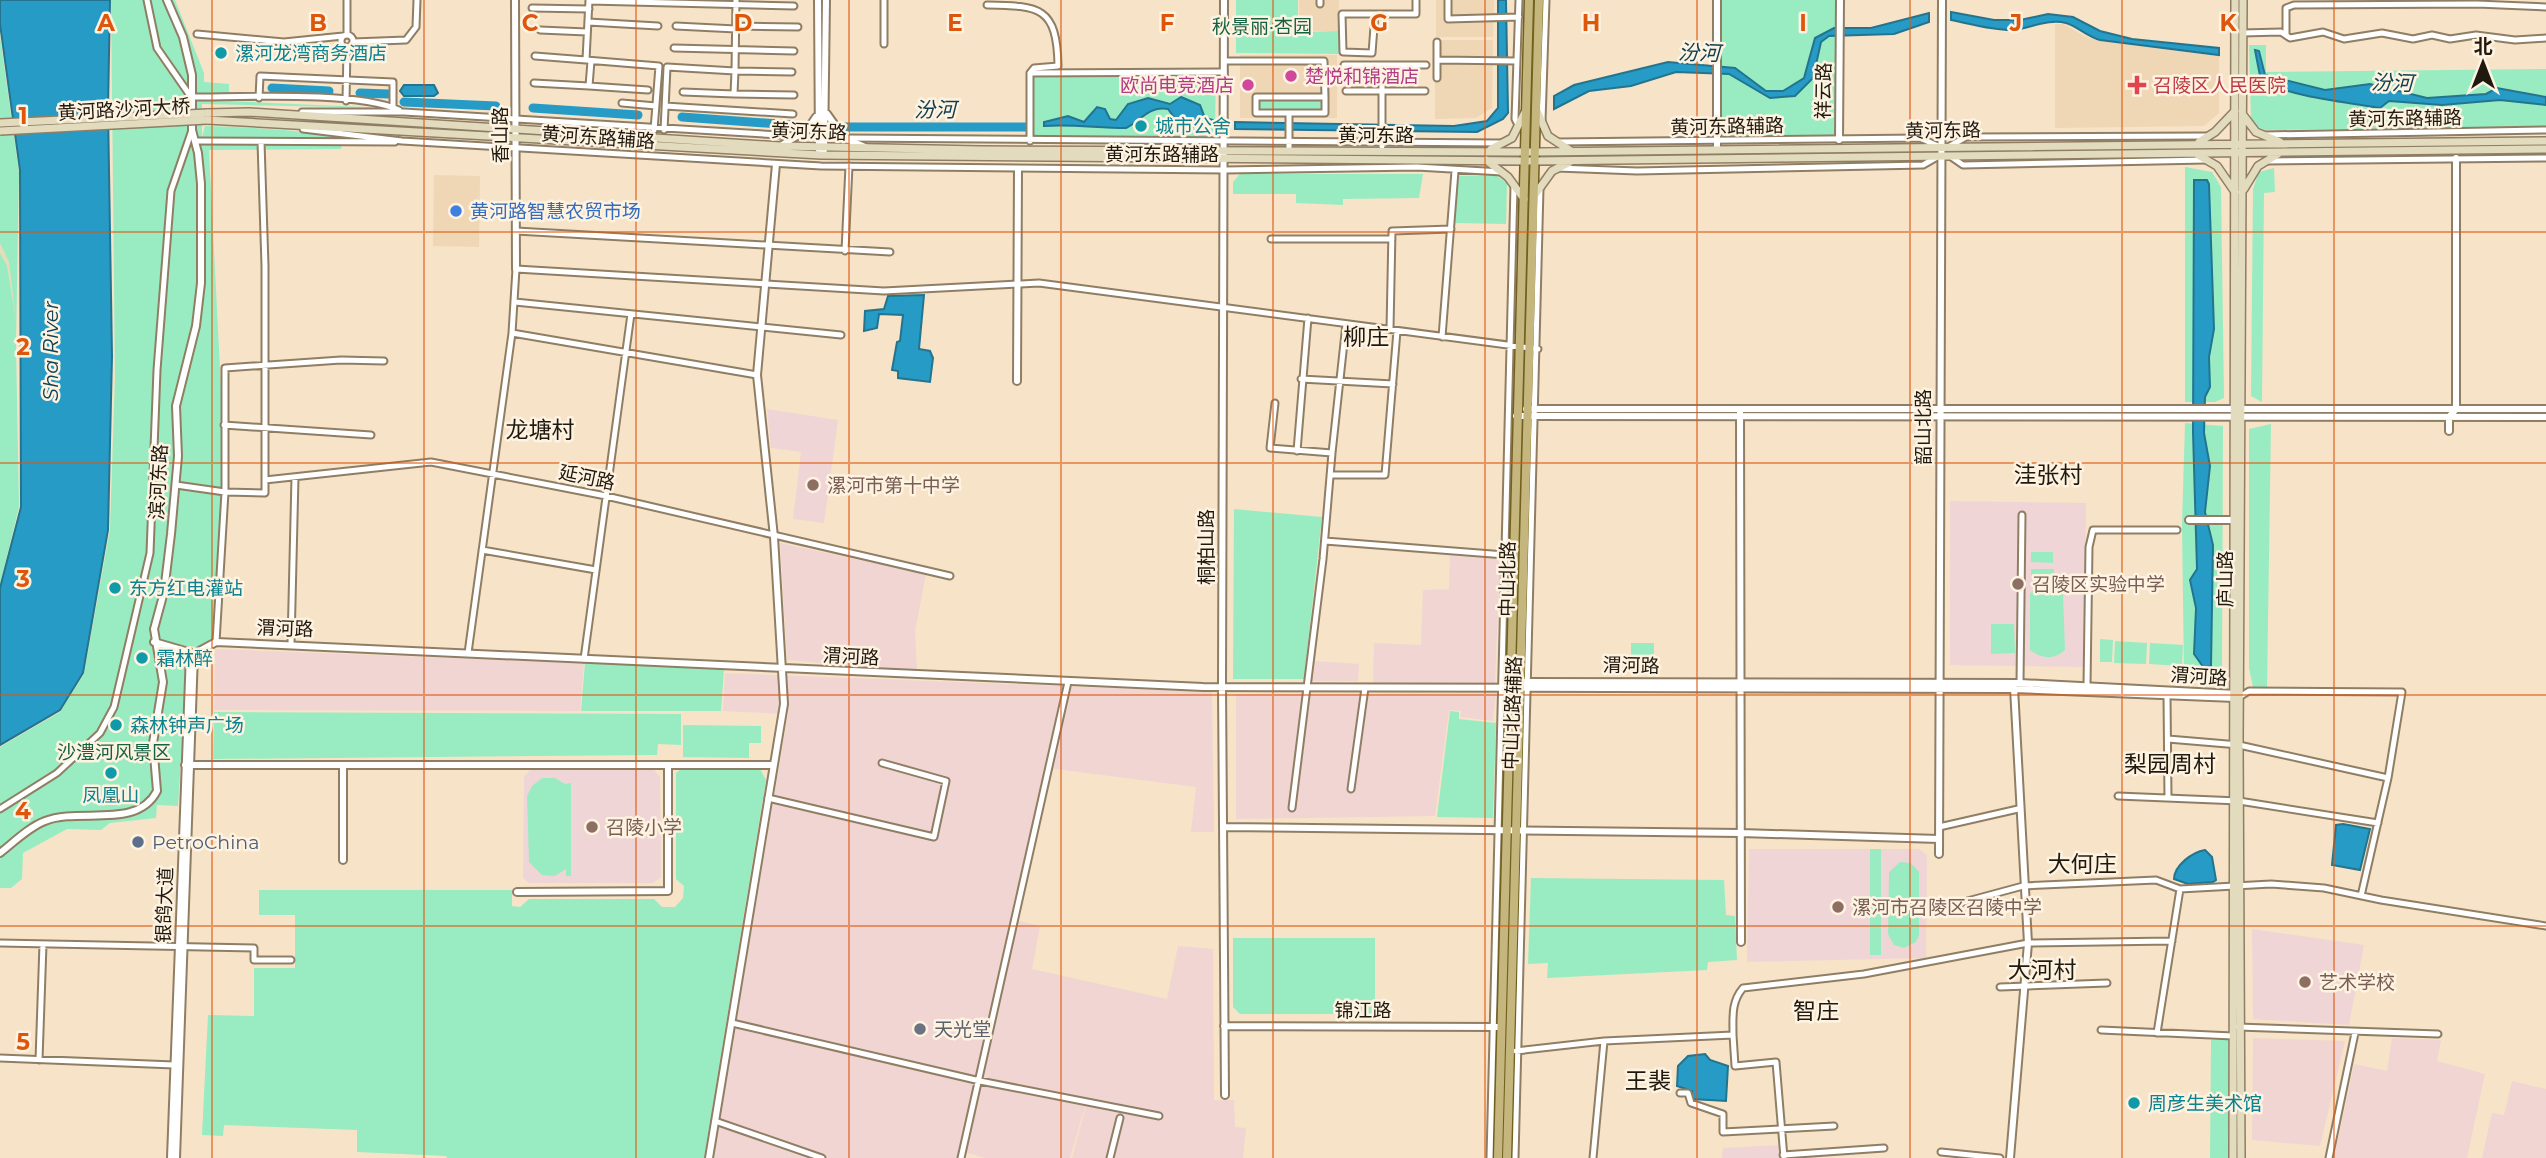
<svg xmlns="http://www.w3.org/2000/svg" width="2546" height="1158" viewBox="0 0 2546 1158" font-family="Montserrat,'Noto Sans SC',sans-serif">
  <rect width="100%" height="100%" fill="#f7e3c7"/>
  <path fill="#efd7b5" d="M1299,0h40v31h-37l-3,-4z
    M1436,0h58l-1,37h-57z
    M2055,24h9l22,13 14,4 119,15v57l-15,13 -149,2z
    M1435,40h58l-1,68 -16,10 -41,1z
    M1240,55h97v63h-97z
    M434,175l46,1 -1,71 -46,-1z"/>
  <path fill="#f0d5d3" d="M780,543l146,31 -11,57 2,40 -130,-11z
    M1450,556l50,3 -5,124h-122l1,-40 47,2 2,-55 26,-1z
    M215,649l369,14 -4,48 -366,-1z
    M1313,661l46,3 -1,17h-47z
    M725,673l487,19 2,140h-23l5,-45 -148,-19 -37,151 29,7 -8,43 135,30 11,-53 35,3 1,151h20l1,27 11,1 -3,30h-171l14,-52 76,15 1,-4 -77,-14 -16,55h-85l-24,-7 -3,7h-245l75,-444 -65,-3z
    M1496,693l-3,28 -33,-4 1,-6 -12,-1 -14,106 -199,3v-125z
    M2253,1038l92,3 -25,105 -68,-6z
    M2392,1038l49,2 -4,21 48,13 -18,84h-133l20,-94 33,7z
    M2512,1081l34,8v69h-64l10,-45 12,2z"/>
  <path fill="#f0d5d6" d="M767,409l71,11 -14,103 -31,-4 8,-67 -30,-4z
    M1950,501l136,2 -2,164 -134,-2z
    M530,770h124l6,7 1,100 -8,6h-124l-6,-5 1,-101z
    M1749,849h170l8,6 -1,103 -179,4z
    M2252,929l112,16 -15,80 -96,-6z
    M1778,1145l1,13h-57l1,-10z"/>
  <path fill="#99ecc2" d="M111,0h64l29,73v9l25,2v9h-26l-1,7 184,8 -184,-4v33l3,-11c60,1 118,7 178,15l-181,-3 1,4 139,2 -1,5 -132,1 12,239 1,103 -10,146 -14,9 -10,-1 -10,160 -21,-1 -1,13 -46,5 -9,7 -34,-1 -44,24 -1,26 -11,9h-11v-141l60,-35 24,-38 26,-145 5,-153z
    M1236,0h62v28l5,4 36,-1v23l-103,-1z
    M1721,0h115v138h-115z
    M0,36l19,136 -3,173 3,162 -19,78z
    M2249,45h17v27l280,-3v58l-284,3 -11,-10z
    M1033,75h183l-1,56 -7,6h-175z
    M1258,100h65v11l-65,-1z
    M2185,167l27,5 9,15 3,211 -9,4h-30z
    M2274,168l1,24 -11,1 -2,209 -11,-6 2,-207 6,-17z
    M1240,174h183l-4,24 -76,1v6l-47,-2v-9h-63v-12z
    M1496,175l11,8 -1,41 -51,-1 2,-47z
    M2185,423l38,3 -1,251 -38,-1 -2,-152z
    M2271,424l-4,263h-14l-4,-19v-239z
    M1234,509l88,8 -18,162h-71z
    M2031,552h22v11l-22,-1z
    M2031,569h23l-1,11h-22z
    M2047,585l11,2 5,6 2,57c-11,10 -23,9 -35,0v-56l6,-7z
    M1991,624h23l1,29 -24,1z
    M2100,639l13,1 -1,22h-12z
    M2115,641l32,2 -1,21 -32,-1z
    M1631,643h23v12h-23z
    M2150,643l33,2 -1,21 -33,-2z
    M585,663l139,6 -3,42h-140z
    M1450,711l9,1v7l37,4 -3,95 -56,-1z
    M214,712l467,2v31l-23,-1 -1,11 -444,4z
    M683,725l78,1v17h-12v15l-66,-1z
    M760,769l6,11 -62,378h-257l-1,-2 -89,-4v-22l-133,-5 -1,11 -21,-1 6,-120 46,1v-48h41v-53h-36v-25h253v16l8,1 9,-8h125l8,8h13l8,-9 1,-12 -8,-7v-106l4,-3z
    M542,778h13l10,6 6,-1v93h-5v-7l-11,7 -13,-1 -13,-13 -2,-66 5,-10z
    M1870,849h11v106h-11z
    M1900,862l11,1 8,9v63l-3,7 -12,6 -10,-3 -6,-11 1,-62z
    M1531,878l193,2 2,35 9,1 2,44 -29,2 -1,8 -160,8 1,-15 -20,1z
    M1233,938h142v76h-135l-7,-7z
    M2211,1040h18l-1,118h-18z"/>
  <path fill="#e6ddb8" d="M0,230v13l9,19 7,57 -9,-53 -7,-13z"/>
  <path fill="#259bc5" stroke="#24748e" stroke-width="2" d="M0,0h110l-2,109 4,247 -4,174 -25,143 -23,37 -60,35v-157l21,-81 -1,-337 -20,-146z
    M1498,0h8l2,113 -5,6 -26,13 -242,-3v-7l219,4 33,-5 11,-13z
    M1951,12l43,8h26l28,-6 25,3 27,14 32,8 87,9v7l-119,-15c-14,-4 -23,-14 -34,-17 -18,-5 -37,6 -55,7 -20,0 -40,-6 -60,-10z
    M1929,13v9l-35,12 -65,2 -8,6 -8,36 -18,18 -25,2 -41,-24 -53,-2 -45,14 -42,5 -35,18v-13l20,-11 94,-23 67,6 31,23h17l21,-13 11,-40 19,-10h37z
    M2255,50l4,1 6,24 60,15 45,-6 57,14 59,-4 11,-6 49,9v8l-46,-5 -58,5 -53,-4 -9,7c-40,-7 -82,-10 -119,-27z
    M404,85h30l4,8 -4,3h-30l-4,-5z
    M1181,97l19,8 5,13 8,2v7h-32l-13,-18c-20,-3 -26,11 -42,19 -28,0 -54,-4 -82,-2v-4l24,-6 16,6 13,-15 8,2 5,10 6,1 12,-16 20,-6 22,6z
    M2194,180h13l2,4 5,145 -5,28 1,30 -5,10 -1,36 6,33 -5,46 8,33 -2,121 -7,2 -10,-14 2,-46 -6,-28 7,-11 -4,-137z
    M924,295l-5,54 11,2 3,7 -3,24 -32,-4v-7l-6,-1 5,-28 3,-1 3,-26 -24,-1 -2,14 -13,3 1,-20 19,-2 4,-13z
    M2343,824l27,5 -10,41 -28,-5 4,-40z
    M2205,850l7,7 4,23 -3,2 -25,2 -14,-5c0,-13 18,-27 31,-29z
    M1705,1054l5,6 18,6 -2,35 -34,-2v-8l-15,-5 1,-20 10,-10z"/>
  <g fill="none" stroke-linecap="round" stroke-linejoin="round">
    <path stroke="#259bc5" stroke-width="9" d="M272,88l57,3
      M360,93l28,1
      M404,102l92,4
      M533,108l105,7
      M682,117l111,8
      M846,127h179"/>
    <defs>
      <path id="minor" d="M147,0l10,48 34,49c50,0 166,-6 208,13
        M347,0v35
        M589,0l-3,60 73,6 -5,64
        M884,0v44
        M1320,0v4
        M1448,0v19l71,-2
        M589,1l205,5
        M987,5c52,1 70,1 71,61l-24,2 -4,5
        M532,8l57,1
        M1375,14l-3,39 -29,-1 -1,-38h74v-14
        M588,22l70,4
        M676,26l60,3
        M736,26l62,1
        M540,30l47,2
        M2242,33l39,-1 9,6 33,-6 21,7 38,-6 31,6 19,-4 18,4 26,-4 39,5 31,-2
        M197,34l87,8 59,-6
        M341 41a6 6 0 1 1 12 0a6 6 0 1 1-12 0Z
        M2286,35v-27l8,-3 183,-1 69,3
        M353,42l53,-2 10,-13 1,-27
        M674,48l120,3
        M535,56l51,4
        M1437,60l80,1
        M591,61l-2,25 59,4
        M1224,61h100l1,36
        M1344,65h82
        M1382,65v81
        M792,72l-57,-1 -1,23 60,1
        M1437,78v-36
        M534,83l55,3
        M1346,91h79
        M683,92l51,2
        M259,98l1,-22 133,6v25
        M346,101l1,-53
        M622,103l34,3
        M665,106l128,8
        M302,112h102l391,24
        M1289,113h-33v-16h69v16h-36v37
        M1542,121l4,-121
        M1518,125l-3,-6 4,-119
        M303,129l99,12 419,25 404,4 192,-3 85,5
        M664,130l3,-63 68,4 1,-71
        M2266,135l280,-5
        M846,138l655,5
        M195,141l200,1
        M1030,141v-68l194,-1
        M261,142l4,124v214
        M1558,142l362,-4 18,8
        M1950,146l16,-9 240,-1
        M1950,156l13,9 243,-5
        M2266,161l280,-3
        M1557,168l80,3 286,-6 14,-8
        M516,231l374,21
        M1271,239h121
        M845,251l4,-85
        M515,302l326,33
        M1390,329l2,-98 59,-2
        M512,333l245,42
        M1442,337l13,-166
        M1301,379l92,5
        M1275,403l-5,45 62,5 -9,106 -31,249
        M224,425l147,10
        M1297,451l11,-133
        M1332,453l14,-129
        M1330,475h55l12,-144
        M176,485l49,7 40,1v-13l166,-18 175,34 344,80
        M1325,541l180,14
        M482,550l114,20
        M216,642l9,-150v-124l116,-8 43,1
        M291,644l4,-167
        M468,653l44,-320 4,-64 368,22 155,-8 499,66
        M584,659l47,-345
        M2020,683l2,-168
        M2087,685l2,-138 4,-17h84
        M2167,696l1,102
        M2241,696l8,-5 153,1 -14,86 -27,118
        M2168,739l71,6 149,33
        M1351,789l14,-101
        M2118,796l121,5 139,22
        M768,798l166,39 12,-56 -64,-18
        M0,809l57,-36 43,-40 14,-26 36,-154 7,-183 14,-179 21,-61
        M1939,827l79,-18
        M1949,906l74,-20 133,-6 24,9 91,-5 53,4 57,12 165,26
        M0,943l254,5v12h37
        M2000,987l107,-4
        M732,1023l248,58 179,35
        M2238,1027l200,7
        M2101,1030l132,6
        M2157,1033l23,-144
        M1733,1035c0,-18 -2,-33 10,-47l121,-14 164,-31 144,-2
        M1516,1051l88,-10 129,-6 2,31 41,-4 8,96
        M0,1058l174,7
        M39,1060l4,-116
        M1680,1093h8l3,10 32,11v18l111,-6
        M715,1121l107,37
        M1941,1152l59,6
        M1783,1155l101,-7
        M961,1158l107,-476
        M1110,1158l10,-40
        M1490,1158l24,-972
        M1515,1158l25,-970
        M1593,1158l11,-117
        M2329,1158l26,-125"/>
      <path id="tertiary" d="M515,0l1,269
        M818,0l1,150
        M1224,0l-2,687 3,408
        M827,114l17,24 21,9
        M1839,140l1,-140
        M782,145l25,-15 9,-13
        M1717,149v-149
        M824,150l2,-150
        M1017,381l1,-212
        M1526,409h1020
        M1740,412l1,530
        M1516,416l1030,1
        M2449,431v-14l7,-8v-251
        M2189,520h44
        M154,642l38,11
        M194,654l22,-12 987,45 811,2 221,9
        M1517,682l503,1 217,11
        M185,765h588
        M1223,827l518,6 198,6
        M0,853c14,-11 29,-26 45,-32 35,-14 92,9 112,-30l-4,-48 10,-61 -9,-53 10,-37 7,-58 7,-78 -2,-50 20,-80 5,-43v-99l-3,-31 -6,-23v-55l-9,-38 -16,-37
        M1939,854l3,-854
        M343,860v-95
        M517,892l151,-1v-126
        M1224,1026l277,1
        M171,1158l19,-505
        M176,1158l18,-504
        M709,1158l75,-454 -10,-167 -17,-162 19,-211
        M2010,1158l18,-215 -14,-255"/>
      <path id="secondary" d="M1537,111l11,25 23,15
        M207,113l42,-1 531,34 201,4 554,2 1011,-11
        M2243,115l13,17 24,10
        M207,120l614,35 713,6 1012,-12
        M2199,142l16,-10 20,-21
        M1491,149l21,-11 14,-28
        M2198,155l19,11 18,26
        M1486,160l22,17 16,22
        M2244,189l14,-23 20,-12
        M1534,196l18,-25 18,-9
        M2233,1158l2,-1158
        M2241,1158l-2,-413 4,-745"/>
      <path id="primary" d="M1498,1158l31,-1158
        M1507,1158l32,-1158"/>
    </defs>
    <use href="#minor" stroke="#8f7e64" stroke-width="9"/>
    <use href="#tertiary" stroke="#8f7e64" stroke-width="10"/>
    <use href="#secondary" stroke="#8f7e64" stroke-width="10"/>
    <use href="#primary" stroke="#71601e" stroke-width="11"/>
    <use href="#minor" stroke="#fff" stroke-width="5"/>
    <use href="#tertiary" stroke="#fff" stroke-width="6"/>
    <use href="#secondary" stroke="#e2dbbe" stroke-width="7"/>
    <use href="#primary" stroke="#c4b67d" stroke-width="8"/>
    <defs>
      <path id="secondary-bridge" d="M0,123l207,-10
        M0,131l207,-11"/>
    </defs>
    <use href="#secondary-bridge" stroke="#8f7e64" stroke-width="10" stroke-linecap="butt"/>
    <use href="#secondary-bridge" stroke="#e2dbbe" stroke-width="7"/>
  </g>
  <path fill="none" stroke="#de560c" stroke-width="2" stroke-opacity="0.55" d="M212,0v1158M424,0v1158M636,0v1158M849,0v1158M1061,0v1158M1273,0v1158M1485,0v1158M1697,0v1158M1910,0v1158M2122,0v1158M2334,0v1158M0,232h2546M0,463h2546M0,695h2546M0,926h2546"/>
  <g fill="#0f9aa8" stroke="#fef2e1" stroke-width="2.5">
    <circle cx="221" cy="53" r="7"/>
    <circle cx="1141" cy="126" r="7"/>
    <circle cx="115" cy="588" r="7"/>
    <circle cx="142" cy="658" r="7"/>
    <circle cx="116" cy="725" r="7"/>
    <circle cx="111" cy="773" r="7"/>
    <circle cx="2134" cy="1103" r="7"/>
  </g>
  <g fill="#d1479c" stroke="#fef2e1" stroke-width="2.5">
    <circle cx="1291" cy="76" r="7"/>
    <circle cx="1248" cy="85" r="7"/>
  </g>
  <path fill="#e0444e" stroke="#fef2e1" stroke-width="2.5" d="M2133.5 74.5h7v7h7v7h-7v7h-7v-7h-7v-7h7z"/>
  <circle fill="#3f7fe0" stroke="#fef2e1" stroke-width="2.5" cx="456" cy="211" r="7"/>
  <g fill="#8d6e63" stroke="#fef2e1" stroke-width="2.5">
    <circle cx="813" cy="485" r="7"/>
    <circle cx="2018" cy="584" r="7"/>
    <circle cx="592" cy="827" r="7"/>
    <circle cx="1838" cy="907" r="7"/>
    <circle cx="2305" cy="982" r="7"/>
  </g>
  <circle fill="#5c6f8a" stroke="#fef2e1" stroke-width="2.5" cx="138" cy="842" r="7"/>
  <circle fill="#6b7280" stroke="#fef2e1" stroke-width="2.5" cx="920" cy="1029" r="7"/>
  <g text-anchor="middle" stroke-width="5" stroke-linejoin="round" paint-order="stroke">
    <g font-size="19" fill="#176143" stroke="#fef2e1">
      <text x="1262" y="33">秋景丽·杏园</text>
      <text x="114" y="759">沙澧河风景区</text>
    </g>
    <g font-size="19" fill="#0d838f" stroke="#fef2e1" text-anchor="start">
      <text x="235" y="60">漯河龙湾商务酒店</text>
      <text x="1155" y="133">城市公舍</text>
      <text x="129" y="595">东方红电灌站</text>
      <text x="156" y="665">霜林醉</text>
      <text x="130" y="732">森林钟声广场</text>
      <text x="111" y="802" text-anchor="middle">凤凰山</text>
      <text x="2148" y="1110">周彦生美术馆</text>
    </g>
    <g font-size="19" fill="#b23c85" stroke="#fef2e1" text-anchor="start">
      <text x="1305" y="83">楚悦和锦酒店</text>
      <text x="1234" y="92" text-anchor="end">欧尚电竞酒店</text>
    </g>
    <g font-size="19" fill="#be3a42" stroke="#fef2e1" text-anchor="start">
      <text x="2153" y="92">召陵区人民医院</text>
    </g>
    <g font-size="19" fill="#20190f" stroke="#fef2e1">
      <text transform="translate(1823 91) rotate(-89)" y="7">祥云路</text>
      <text transform="translate(124 109) rotate(-3)" y="7">黄河路沙河大桥</text>
      <text transform="translate(2405 118) rotate(-1)" y="7">黄河东路辅路</text>
      <text transform="translate(1727 126) rotate(-1)" y="7">黄河东路辅路</text>
      <text transform="translate(1943 130) rotate(-1)" y="7">黄河东路</text>
      <text transform="translate(809 131) rotate(2)" y="7">黄河东路</text>
      <text transform="translate(500 135) rotate(-90)" y="7">香山路</text>
      <text x="1376" y="142">黄河东路</text>
      <text transform="translate(598 137) rotate(4)" y="7">黄河东路辅路</text>
      <text x="1162" y="161">黄河东路辅路</text>
      <text transform="translate(1923 427) rotate(-90)" y="7">韶山北路</text>
      <text transform="translate(587 477) rotate(12)" y="7">延河路</text>
      <text transform="translate(158 482) rotate(-87)" y="7">滨河东路</text>
      <text transform="translate(1206 547) rotate(-90)" y="7">桐柏山路</text>
      <text transform="translate(1507 579) rotate(-89)" y="7">中山北路</text>
      <text transform="translate(2225 579) rotate(-90)" y="7">庐山路</text>
      <text transform="translate(285 628) rotate(2)" y="7">渭河路</text>
      <text transform="translate(851 656) rotate(3)" y="7">渭河路</text>
      <text transform="translate(1631 665) rotate(1)" y="7">渭河路</text>
      <text transform="translate(2199 676) rotate(4)" y="7">渭河路</text>
      <text transform="translate(1512 713) rotate(-88)" y="7">中山北路辅路</text>
      <text transform="translate(164 905) rotate(-88)" y="7">银鸽大道</text>
      <text x="1363" y="1017">锦江路</text>
    </g>
    <g font-size="19" fill="#366cbe" stroke="#fef2e1" text-anchor="start">
      <text x="470" y="218">黄河路智慧农贸市场</text>
    </g>
    <g font-size="19" fill="#785e54" stroke="#fef2e1" text-anchor="start">
      <text x="827" y="492">漯河市第十中学</text>
      <text x="2032" y="591">召陵区实验中学</text>
      <text x="606" y="834">召陵小学</text>
      <text x="1852" y="914">漯河市召陵区召陵中学</text>
      <text x="2319" y="989">艺术学校</text>
    </g>
    <g font-size="19" fill="#4e5e75" stroke="#fef2e1" text-anchor="start">
      <text x="152" y="849">PetroChina</text>
    </g>
    <g font-size="19" fill="#5b616d" stroke="#fef2e1" text-anchor="start">
      <text x="934" y="1036">天光堂</text>
    </g>
    <g font-size="21" font-style="italic" fill="#114052" stroke="#fef2e1">
      <text transform="translate(1699 53) rotate(2)" y="7">汾河</text>
      <text transform="translate(2392 83) rotate(2)" y="7">汾河</text>
      <text x="935" y="117">汾河</text>
      <text transform="translate(51 351) rotate(-90)" y="7">Sha River</text>
    </g>
    <g font-size="23" fill="#20190f" stroke="#fef2e1">
      <text x="1366" y="345">柳庄</text>
      <text x="540" y="438">龙塘村</text>
      <text x="2048" y="483">洼张村</text>
      <text x="2170" y="772">梨园周村</text>
      <text x="2082" y="872">大何庄</text>
      <text x="2042" y="978">大河村</text>
      <text x="1816" y="1019">智庄</text>
      <text x="1648" y="1089">王裴</text>
    </g>
  </g>
  <g font-size="23" text-anchor="middle" font-weight="bold" fill="#de560c" stroke="#fef2e1" stroke-width="5" stroke-linejoin="round" paint-order="stroke">
    <text x="106" y="31">A</text>
    <text x="318" y="31">B</text>
    <text x="530" y="31">C</text>
    <text x="743" y="31">D</text>
    <text x="955" y="31">E</text>
    <text x="1167" y="31">F</text>
    <text x="1379" y="31">G</text>
    <text x="1591" y="31">H</text>
    <text x="1803" y="31">I</text>
    <text x="2016" y="31">J</text>
    <text x="2228" y="31">K</text>
    <text x="23" y="124">1</text>
    <text x="23" y="355">2</text>
    <text x="23" y="587">3</text>
    <text x="23" y="819">4</text>
    <text x="23" y="1050">5</text>
  </g>
  <g transform="translate(2483 63)" stroke="#fef2e1" stroke-width="5" paint-order="stroke">
  <path d="M0-5L12 26L0 18L-12 26Z" fill="#20190f"/>
  <text y="-10" font-size="19" font-weight="bold" text-anchor="middle" fill="#20190f">北</text>
  </g>
</svg>
